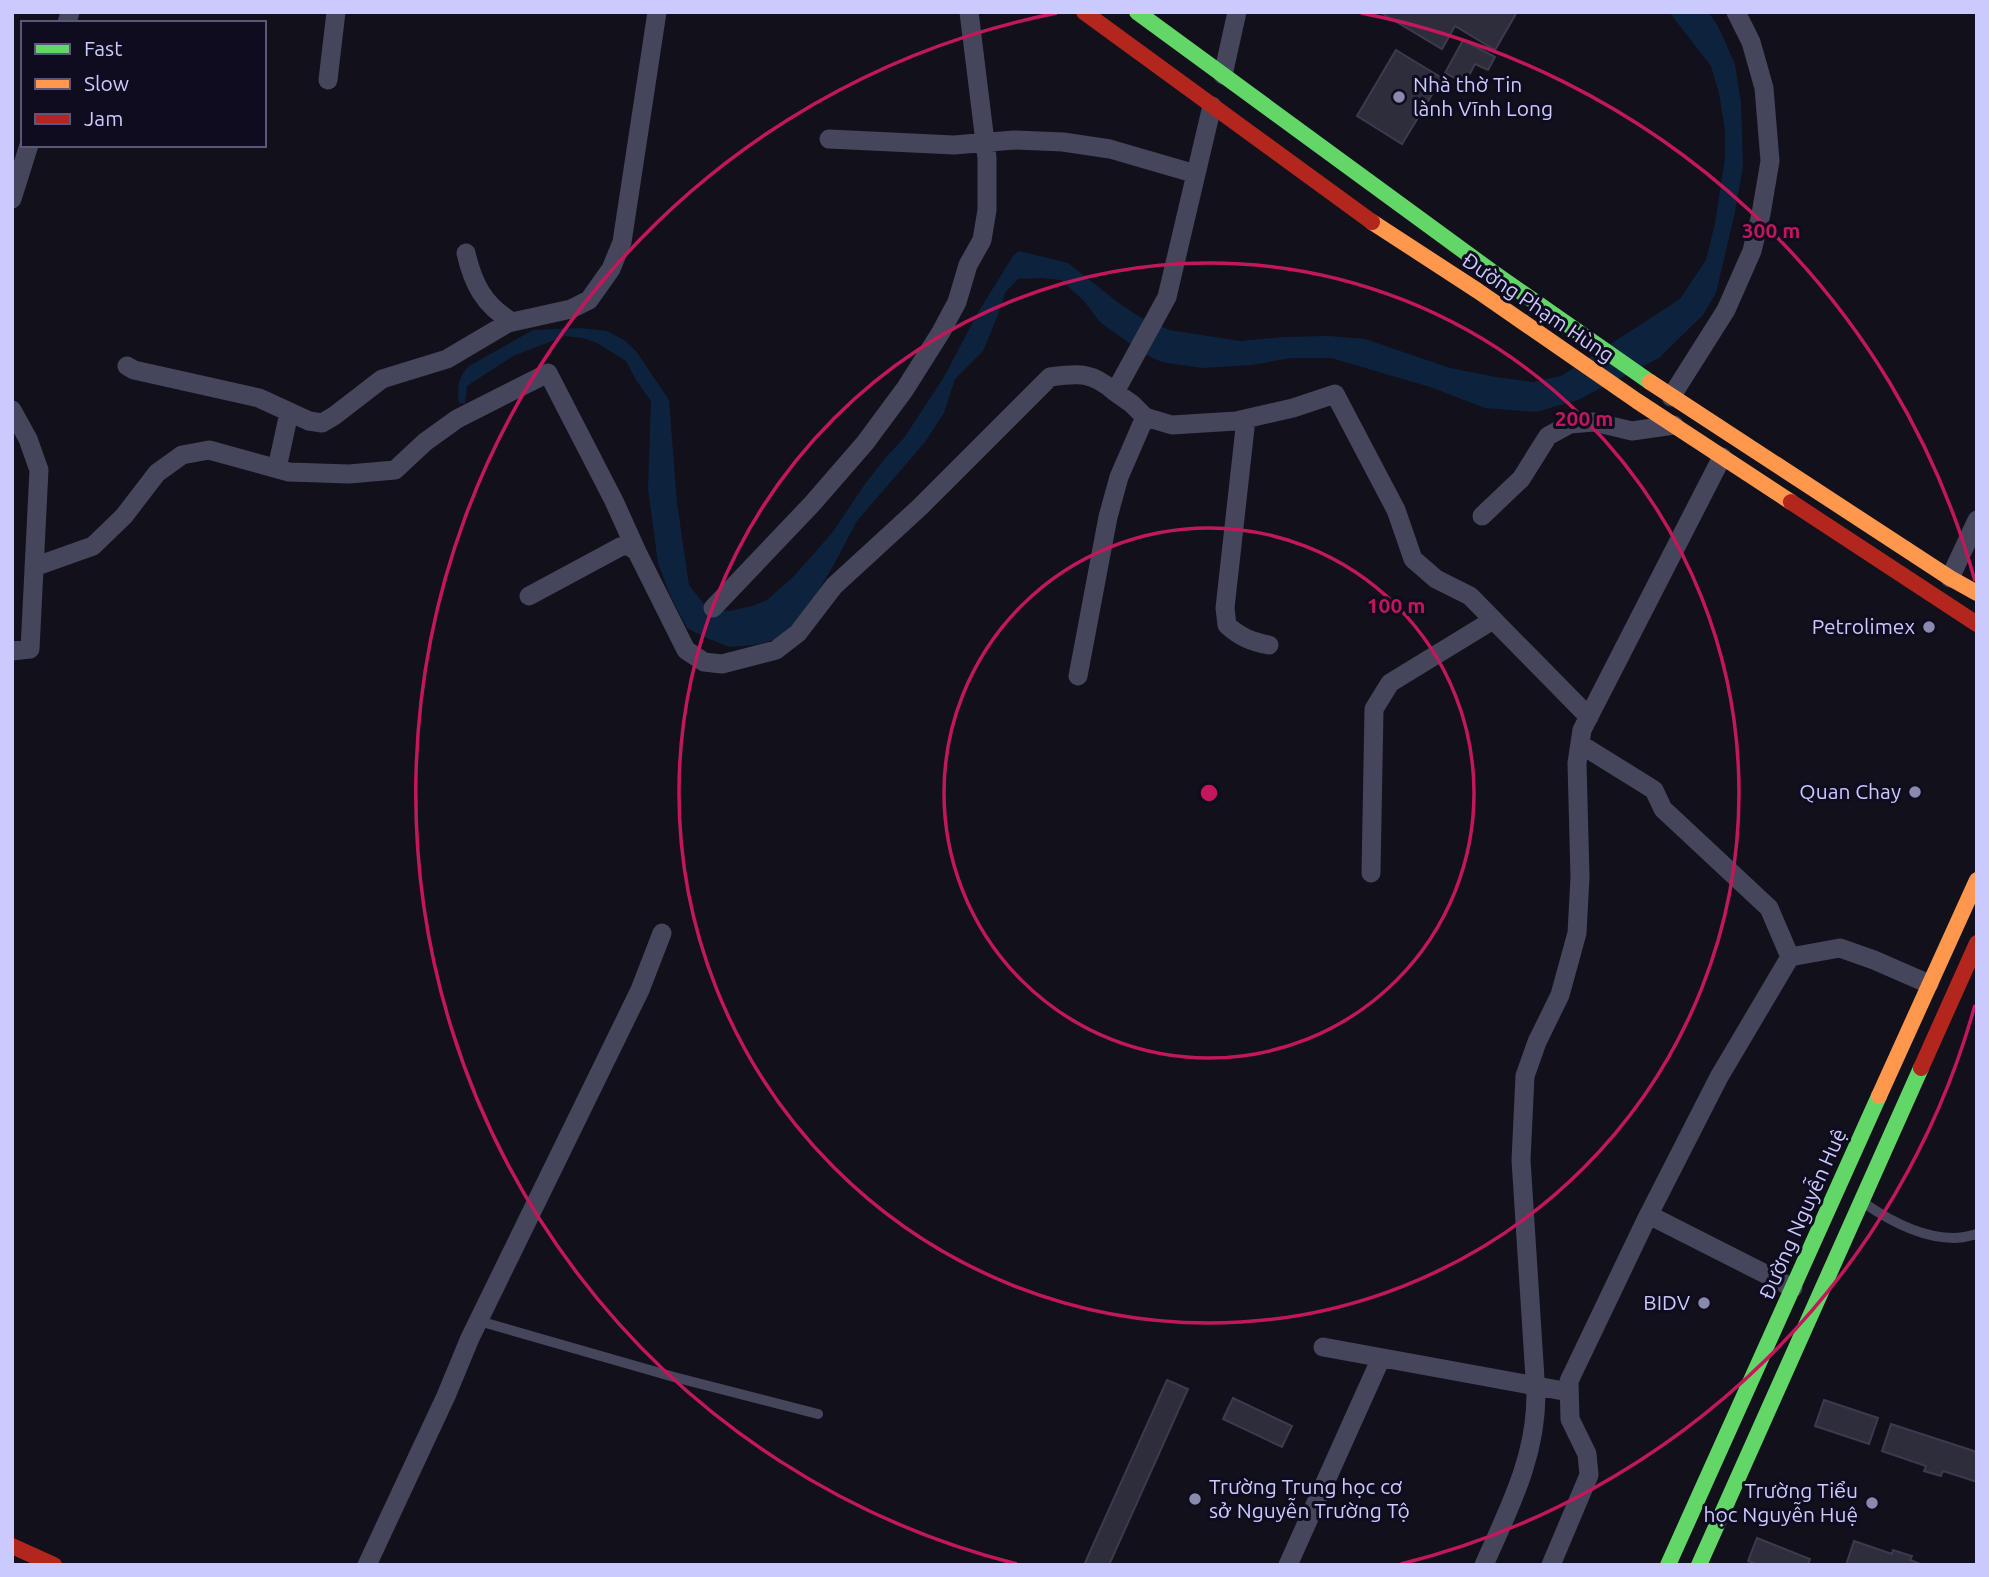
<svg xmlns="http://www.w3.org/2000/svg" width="1989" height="1577" viewBox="0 0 1989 1577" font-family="Ubuntu,sans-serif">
  <rect width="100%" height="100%" fill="#12101a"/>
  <path fill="#0d233d" d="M1669,12h39l9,12 18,40 6,39 2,63 -8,46 -19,81 -13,22 -44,43 -81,42 -42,12 -51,-4 -55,-21 -99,-29h-40l-39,7 -50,3 -40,-6 -18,-8 -44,-32 -16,-21 -23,-21 -20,-2 -23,1 -13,14 -7,22 -15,36 -28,28 -11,34 -19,29 -68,79 -25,47 -25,42 -29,29 -24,6 -25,2 -27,-11 -15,-8 -17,-33 -12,-32 -10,-74 3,-88 -15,-21 -10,-19 -29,-18 -14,-5 -18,-2 -52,20 -46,30 -2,18 -6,-1c-2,-15 -1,-26 10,-37l64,-36 46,-2 28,3 17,9 12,11 33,49 8,103 12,82 14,18 10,7 17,1 22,-5 15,-6 27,-24 38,-43 33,-49 21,-27 18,-19 40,-61 33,-63 36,-58 6,-5 49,12 52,41 20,13 29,13 71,11 43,-4 46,-1 36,3 85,29 46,9 37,5 28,-6 119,-77 26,-39 9,-37 10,-65v-28l-6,-37 -8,-27z"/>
  <path fill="#2e2d3c" stroke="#3c3a4e" stroke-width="2" d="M1380,12l85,1 52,-1 -22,38 -40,-24 -13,23z
    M1463,40l32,17 -7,13 -13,-6 -10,19 -20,-10z
    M1396,50l46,28 -40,66 -45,-28z
    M1167,1380l21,9 -79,176h-25z
    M1233,1398l59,28 -10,21 -59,-28z
    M1824,1400l54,18 -9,26 -54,-18z
    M1891,1424l86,28v30l-34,-11 -2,5 -17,-5 2,-5 -44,-15z
    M1757,1538l53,21 -2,6h-50l-10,-4z
    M1854,1541l38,13 1,-4 19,6 -2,4 13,5h-77z"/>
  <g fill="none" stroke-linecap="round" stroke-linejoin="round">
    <path stroke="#45465b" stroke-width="10" d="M1864,1203c26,18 58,35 90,35 8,0 15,-2 23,-4
      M479,1321l195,56 144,37"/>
    <path stroke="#45465b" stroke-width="19" d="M67,23l3,-11
      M1223,75l14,-63
      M328,80l8,-68
      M829,139l125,6 60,-5 49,2 47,7 86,25
      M12,199l17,-54
      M466,253c7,31 18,52 46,69
      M127,366l7,4 125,28 50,23 13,2 12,-7 48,-37 65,-20 61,-36 63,-14 18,-9 22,-31 11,-27 35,-230
      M1671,397l55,-87 26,-59 9,-37 9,-53 -6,-73 -13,-46 -15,-30
      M12,410l16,29 11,31 -9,179 -18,2
      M1145,417l27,8 64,-4 57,-13 42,-14 61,116 17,49 23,20 34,17 119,121
      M1246,419l-21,189 2,17c13,12 25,17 42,20
      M277,468l12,-55
      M1482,516l39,-37 27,-43 22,-12 24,-2 38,9 42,-6
      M34,567l59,-21 31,-30 33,-43 25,-18 27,-5 80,22 60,2 46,-4 30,-28 32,-23 91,-46 66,128 23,51
      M1950,578l27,-58
      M529,596l91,-49 8,-2 9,7 49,98 18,12 18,2 54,-14 22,-17 36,-47 86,-79 130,-130c30,-4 42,-5 65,15
      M713,608l99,-104 53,-61 40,-54 36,-57 16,-30 11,-37 14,-25 5,-30v-52l-18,-146
      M1078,676l30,-159 11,-40 26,-60 -13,-13 -17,-12 52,-95 45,-191
      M1580,744l74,46 9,19 106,99 21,49 50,-9 34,12 55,24
      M1371,873l3,-164 16,-26 103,-63
      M1649,1215l144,73
      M1323,1347l246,45
      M367,1565l79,-169 24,-58 170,-348 22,-57
      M1288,1565l93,-207
      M1484,1565c25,-57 52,-107 52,-171l-15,-234 4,-84 12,-34 23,-47 17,-62 3,-56 -3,-114 5,-33 140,-273
      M1551,1565l38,-90 -2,-21 -17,-35 -1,-38 77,-161 73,-143 71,-120"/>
    <path stroke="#63d668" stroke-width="16" d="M1137,12l354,259 159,111
      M1668,1565l211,-469
      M1699,1565l222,-497"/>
    <path stroke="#ff974d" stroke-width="16" d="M1372,222l106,69 159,110 154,101
      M1650,382l300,196 27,15
      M1879,1096l98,-216"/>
    <path stroke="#b3261e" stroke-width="16" d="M1084,12l288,210
      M1791,502l186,122
      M1921,1068l56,-125
      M12,1546l42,19"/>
  </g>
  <g fill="none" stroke="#c2185b" stroke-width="3.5">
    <circle cx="1209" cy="793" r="265"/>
    <circle cx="1209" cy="793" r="530"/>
    <path d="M1975 1005A795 795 0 0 1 1401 1564M1017 1564A795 795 0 0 1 1057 13M1361 13A795 795 0 0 1 1975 581"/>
  </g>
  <g fill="#8a89ae" stroke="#0e0c1e" stroke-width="2.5">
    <circle cx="1399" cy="97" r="7"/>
    <circle cx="1929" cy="627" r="7"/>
    <circle cx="1915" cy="792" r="7"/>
    <circle cx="1704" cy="1303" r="7"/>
    <circle cx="1195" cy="1499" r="7"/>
    <circle cx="1872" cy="1503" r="7"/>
  </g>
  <g text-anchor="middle" stroke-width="6" stroke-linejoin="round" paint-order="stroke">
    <g font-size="21" fill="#cbcafe" stroke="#0e0c1e" text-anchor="end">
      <text x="1413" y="92" text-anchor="start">Nhà thờ Tin<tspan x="1413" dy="24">lành Vĩnh Long</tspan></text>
      <text x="1915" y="634">Petrolimex</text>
      <text x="1901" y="799">Quan Chay</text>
      <text x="1690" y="1310">BIDV</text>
      <text x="1209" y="1494" text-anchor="start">Trường Trung học cơ<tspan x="1209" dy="24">sở Nguyễn Trường Tộ</tspan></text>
      <text x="1858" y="1498">Trường Tiểu<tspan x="1858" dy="24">học Nguyễn Huệ</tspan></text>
    </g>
    <g font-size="21" fill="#cbcafe" stroke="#0e0c1e">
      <text transform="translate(1538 308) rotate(34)" y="7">Đường Phạm Hùng</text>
      <text transform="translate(1803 1214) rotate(-66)" y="7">Đường Nguyễn Huệ</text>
    </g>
  </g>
  <circle cx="1209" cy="793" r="10" fill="#c2185b" stroke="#0e0c1e" stroke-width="3.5"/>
  <g font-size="21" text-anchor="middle" font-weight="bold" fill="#c2185b" stroke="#0e0c1e" stroke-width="6" stroke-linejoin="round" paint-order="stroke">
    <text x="1771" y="238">300 m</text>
    <text x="1584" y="426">200 m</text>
    <text x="1396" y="613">100 m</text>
  </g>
  <rect width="1989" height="1577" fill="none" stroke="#cbcafe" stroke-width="28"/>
  <rect x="21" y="21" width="245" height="126" fill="#0e0c1e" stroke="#5a5878" stroke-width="2"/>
  <rect x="35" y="44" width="35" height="10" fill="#63d668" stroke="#5a5878" stroke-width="2"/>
  <text x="84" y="56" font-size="21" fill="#cbcafe">Fast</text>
  <rect x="35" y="79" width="35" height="10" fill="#ff974d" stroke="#5a5878" stroke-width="2"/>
  <text x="84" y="91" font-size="21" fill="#cbcafe">Slow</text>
  <rect x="35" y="114" width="35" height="10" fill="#b3261e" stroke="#5a5878" stroke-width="2"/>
  <text x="84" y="126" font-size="21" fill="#cbcafe">Jam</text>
</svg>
